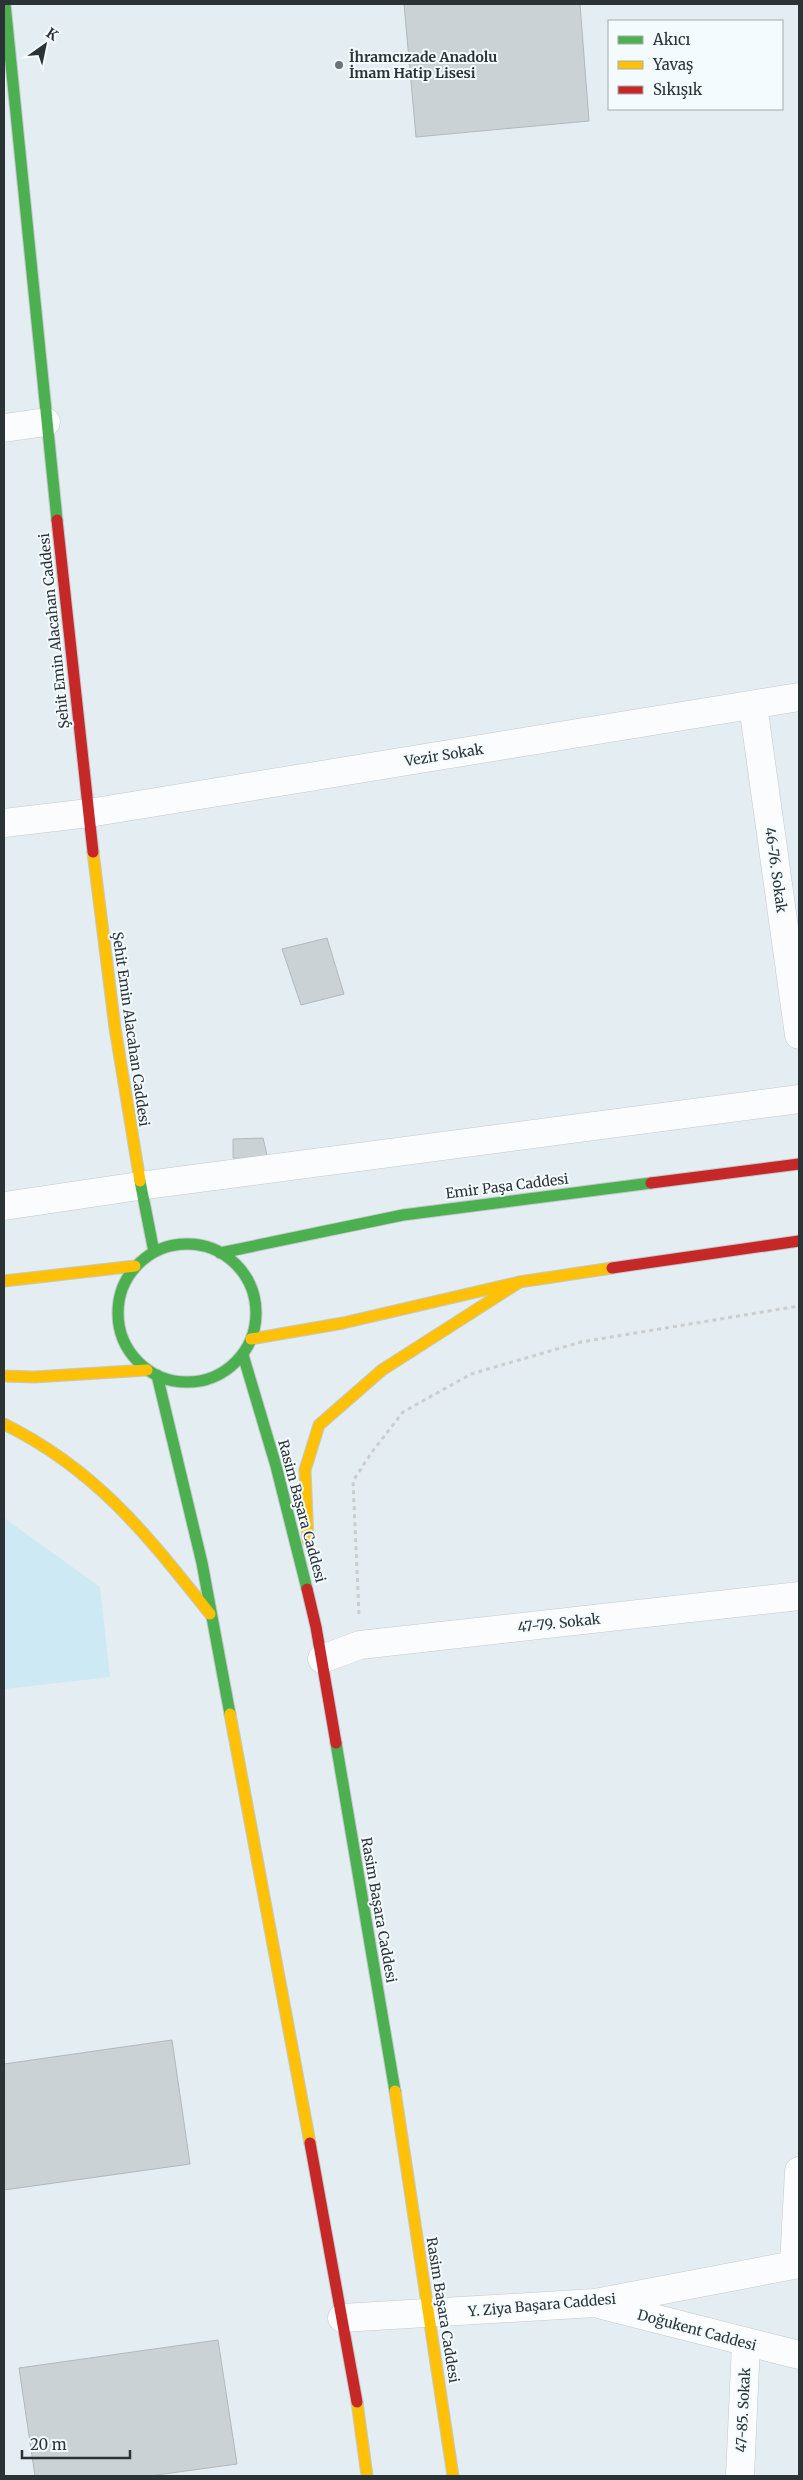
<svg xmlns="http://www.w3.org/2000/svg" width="803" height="2480" viewBox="0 0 803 2480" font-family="Merriweather,serif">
  <rect width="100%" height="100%" fill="#e4edf1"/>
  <path fill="#cce9f4" d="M4,1518l96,69 10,90 -106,12z"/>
  <path fill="#cbd2d5" stroke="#b1b9bc" d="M404,4h176l9,117 -173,16z
    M327,938l17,56 -43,11 -19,-56z
    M263,1138l5,21 -35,-1v-19z
    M172,2040l18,124 -186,26v-126z
    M218,2340l19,124 -88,12h-114l-16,-108z"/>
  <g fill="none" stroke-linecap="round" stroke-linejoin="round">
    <defs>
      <path id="street" d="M4,428l42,-6
        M753,705l46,330
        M4,823l85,-10 710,-116
        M4,1206l135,-20 660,-87
        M322,1659l38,-14 439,-49
        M794,2264l5,-93
        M602,2305l197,50
        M342,2318l253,-15 204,-39
        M740,2476l6,-133"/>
      <path id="fast" d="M5,4l52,516
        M140,1181l14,71
        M118 1313a69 69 0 1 1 138 0a69 69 0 1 1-138 0Z
        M220,1253l183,-38 248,-32
        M243,1355l33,111 31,123
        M157,1375l45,188 28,151
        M336,1743l59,348"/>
      <path id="slow" d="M93,852l22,176 25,153
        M4,1281l131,-15
        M251,1339l92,-16 176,-41 93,-14
        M4,1376l30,1 113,-7
        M4,1424c93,46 143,111 206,190
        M308,1541l-3,-71 14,-45 63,-55 136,-87
        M230,1714l80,429
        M395,2091l58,385
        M357,2402l10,74"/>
      <path id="jam" d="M57,520l36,332
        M651,1183l148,-19
        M612,1268l187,-27
        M307,1589l9,38 20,116
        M310,2143l47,259"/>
    </defs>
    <use href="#street" stroke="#c2c9cc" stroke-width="29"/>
    <use href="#fast" stroke="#c2c9cc" stroke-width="13"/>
    <use href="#slow" stroke="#c2c9cc" stroke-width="13"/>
    <use href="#jam" stroke="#c2c9cc" stroke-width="13"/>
    <path stroke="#cbcece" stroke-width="3" stroke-dasharray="4 4" stroke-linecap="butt" d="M359,1614l-6,-133 19,-29 31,-40 68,-38 110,-32 218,-36"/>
    <use href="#street" stroke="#fbfcfd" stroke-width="28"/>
    <use href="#fast" stroke="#4caf50" stroke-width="11"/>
    <use href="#slow" stroke="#ffc107" stroke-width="11"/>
    <use href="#jam" stroke="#c62828" stroke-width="11"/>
  </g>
  <circle fill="#6c7477" stroke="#f3fbfe" stroke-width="2" cx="339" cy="65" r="5"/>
  <g text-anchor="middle" stroke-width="4" stroke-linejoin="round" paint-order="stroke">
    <g font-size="14" font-weight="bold" fill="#2c3336" stroke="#f3fbfe" text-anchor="start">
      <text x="349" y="62">İhramcızade Anadolu<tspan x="349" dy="16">İmam Hatip Lisesi</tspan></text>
    </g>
    <g font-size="14" fill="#2c3336" stroke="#f3fbfe">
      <text transform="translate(54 631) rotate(-96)" y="5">Şehit Emin Alacahan Caddesi</text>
      <text transform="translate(444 755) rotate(-9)" y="5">Vezir Sokak</text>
      <text transform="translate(776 870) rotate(82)" y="5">46-76. Sokak</text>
      <text transform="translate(131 1029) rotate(82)" y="5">Şehit Emin Alacahan Caddesi</text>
      <text transform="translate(507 1186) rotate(-7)" y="5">Emir Paşa Caddesi</text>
      <text transform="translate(302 1511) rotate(75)" y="5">Rasim Başara Caddesi</text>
      <text transform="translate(559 1623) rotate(-6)" y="5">47-79. Sokak</text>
      <text transform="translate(379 1910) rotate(80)" y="5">Rasim Başara Caddesi</text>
      <text transform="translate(542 2305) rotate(-5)" y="5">Y. Ziya Başara Caddesi</text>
      <text transform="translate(443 2310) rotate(81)" y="5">Rasim Başara Caddesi</text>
      <text transform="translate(697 2330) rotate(15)" y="5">Doğukent Caddesi</text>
      <text transform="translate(743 2410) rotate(-87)" y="5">47-85. Sokak</text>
    </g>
  </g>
  <rect width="803" height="2480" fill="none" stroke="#2c3336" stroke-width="10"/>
  <rect x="608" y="20" width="175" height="90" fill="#f3fbfe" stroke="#a3abae"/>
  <rect x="618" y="36" width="25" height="8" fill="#4caf50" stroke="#a3abae"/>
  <text x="653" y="45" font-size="15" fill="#2c3336">Akıcı</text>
  <rect x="618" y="61" width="25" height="8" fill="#ffc107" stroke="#a3abae"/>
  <text x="653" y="70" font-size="15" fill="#2c3336">Yavaş</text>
  <rect x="618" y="86" width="25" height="8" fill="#c62828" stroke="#a3abae"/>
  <text x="653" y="95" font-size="15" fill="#2c3336">Sıkışık</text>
  <g transform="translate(45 45) rotate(33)" stroke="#f3fbfe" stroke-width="4" paint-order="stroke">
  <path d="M0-4L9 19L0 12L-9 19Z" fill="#2c3336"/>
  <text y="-8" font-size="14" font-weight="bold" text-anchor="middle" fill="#2c3336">K</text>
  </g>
  <path d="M22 2450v8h108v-8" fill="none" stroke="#2c3336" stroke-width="2.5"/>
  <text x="30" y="2450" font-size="15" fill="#2c3336" stroke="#f3fbfe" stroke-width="4" paint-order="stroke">20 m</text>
</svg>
